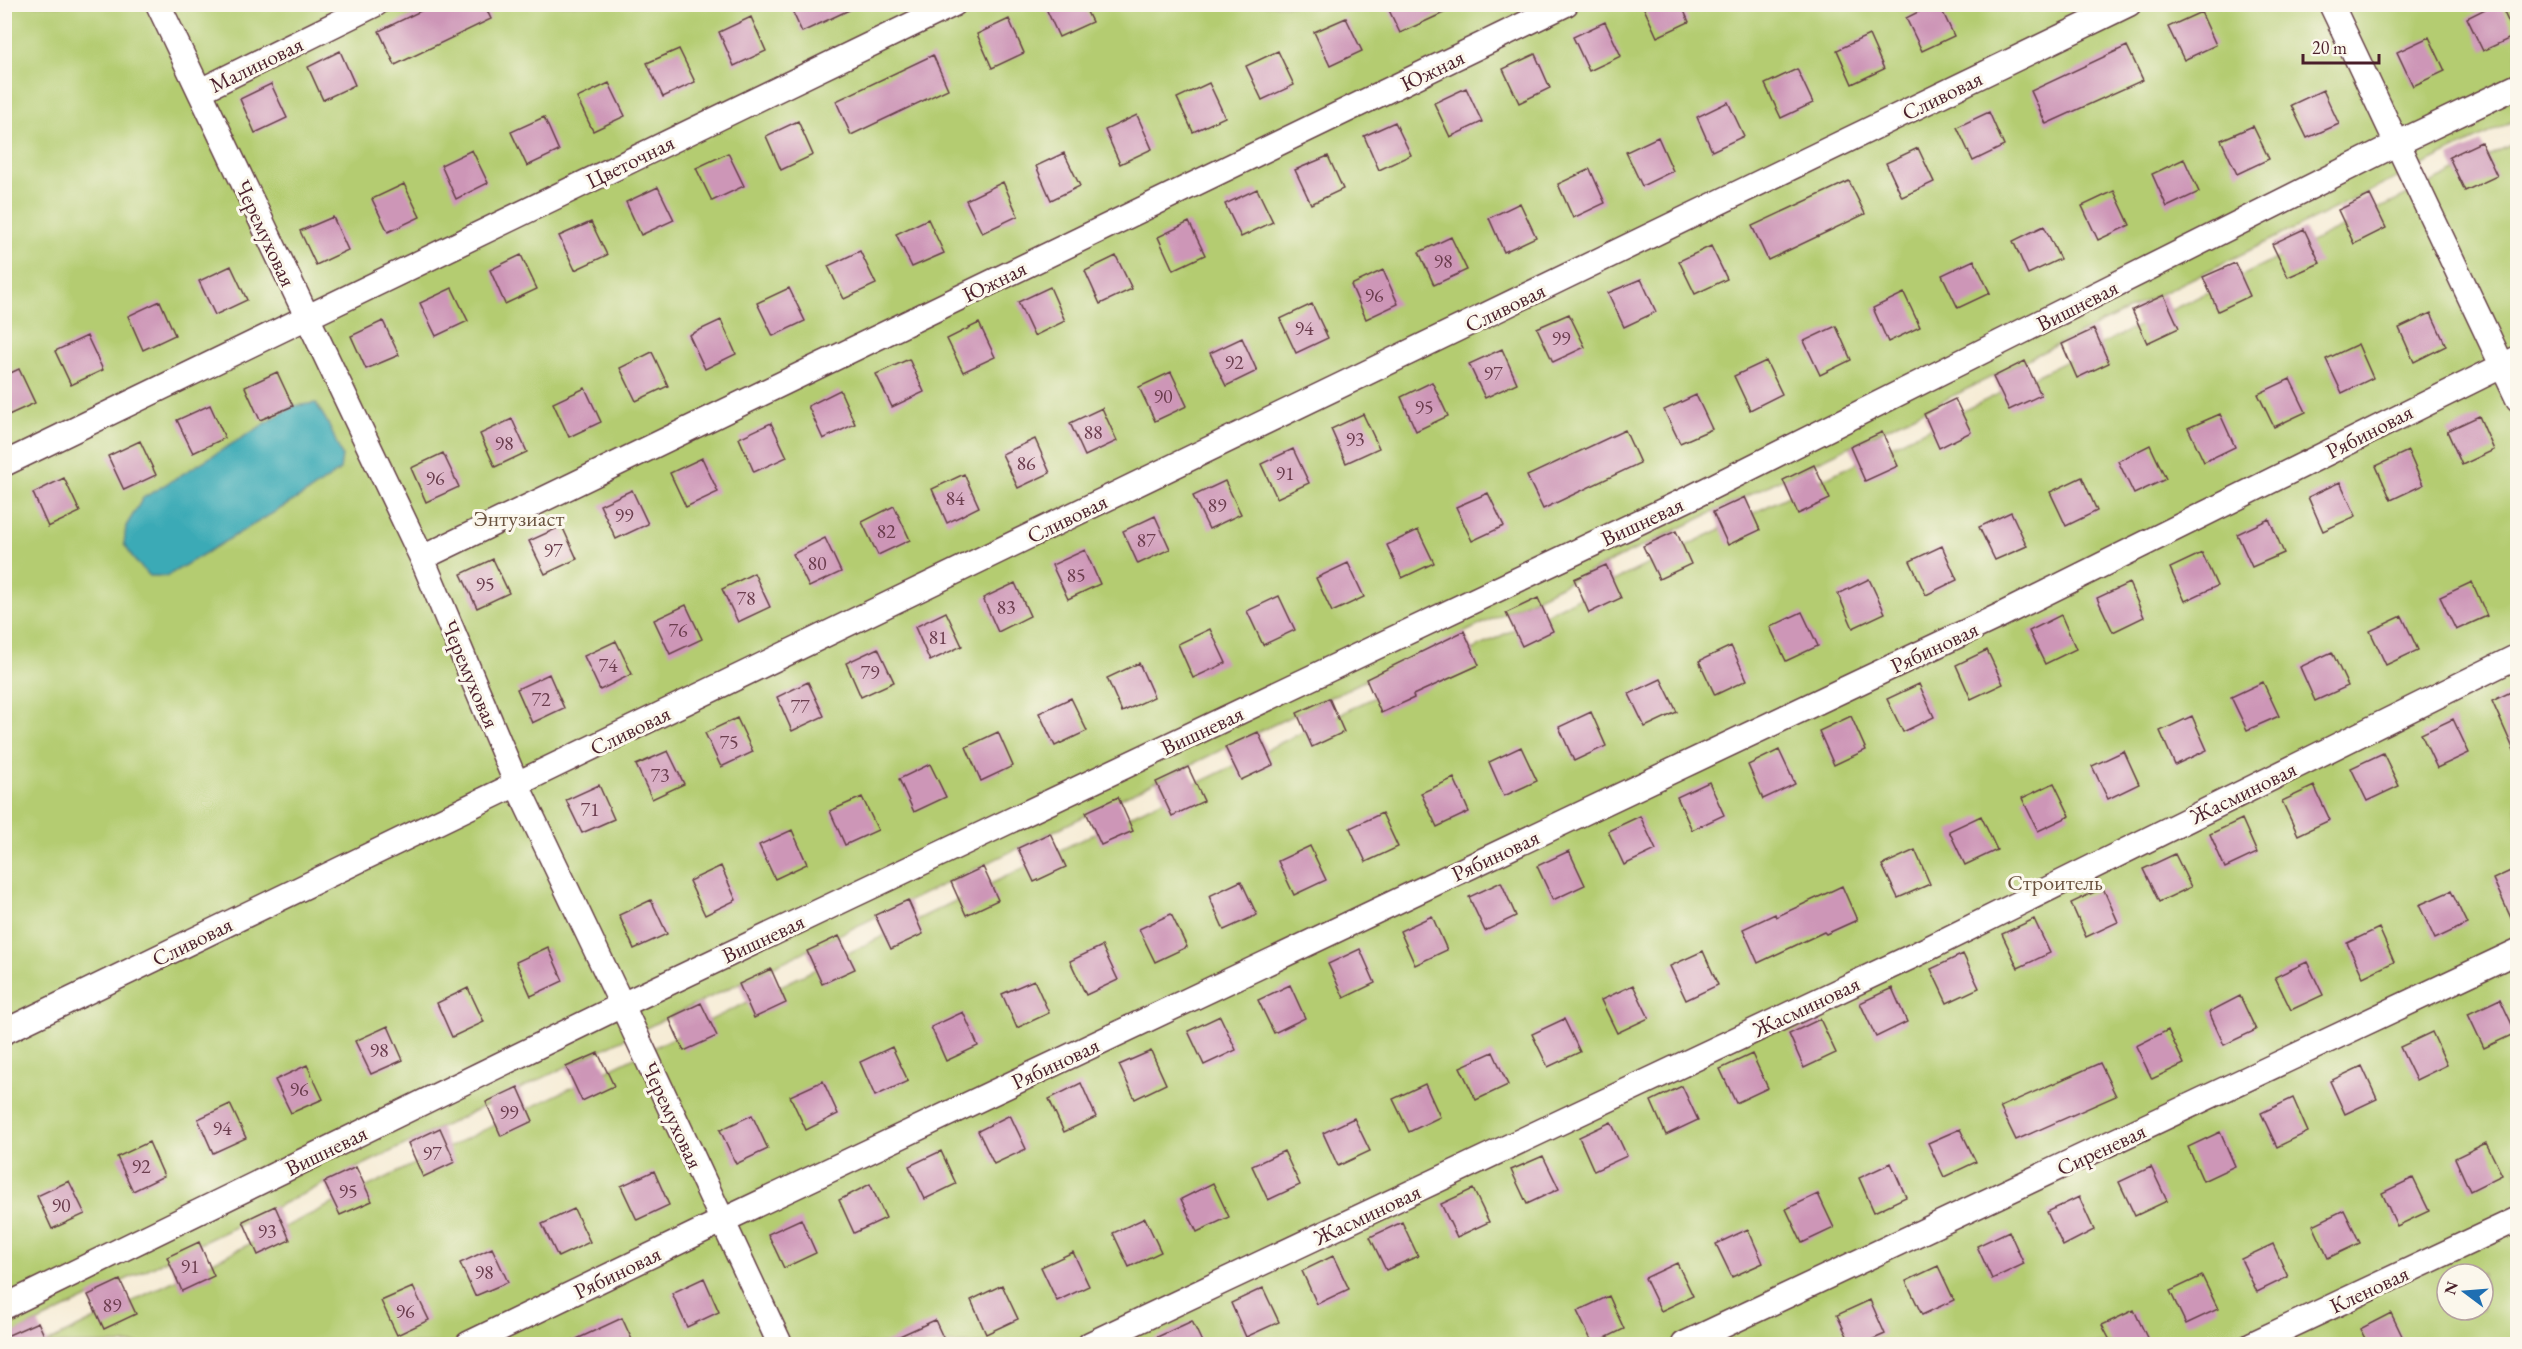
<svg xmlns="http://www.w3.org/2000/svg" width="2522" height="1349" viewBox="0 0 2522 1349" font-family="'EB Garamond',serif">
  <rect width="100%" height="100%" fill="#fbf7ec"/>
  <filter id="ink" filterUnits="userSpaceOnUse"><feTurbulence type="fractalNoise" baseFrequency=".0167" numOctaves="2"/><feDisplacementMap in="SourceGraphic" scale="12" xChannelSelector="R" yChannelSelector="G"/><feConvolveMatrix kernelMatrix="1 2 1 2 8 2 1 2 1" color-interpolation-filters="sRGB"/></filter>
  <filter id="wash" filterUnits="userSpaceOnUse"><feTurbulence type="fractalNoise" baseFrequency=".008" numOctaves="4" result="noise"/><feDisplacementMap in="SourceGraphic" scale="24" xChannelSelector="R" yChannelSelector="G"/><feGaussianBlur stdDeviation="1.35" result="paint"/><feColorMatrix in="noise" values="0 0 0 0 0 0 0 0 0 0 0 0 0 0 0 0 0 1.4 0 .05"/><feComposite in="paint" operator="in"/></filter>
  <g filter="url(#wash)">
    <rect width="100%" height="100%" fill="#f6ecd6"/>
    <path fill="#b4cc71" stroke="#7f764e" stroke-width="1.5" fill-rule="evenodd" d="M5,5h2512v114l-605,297 -1907,922z
      M2517,142v1202h-2473zM2447,1274h36v36h-36z"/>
    <path fill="#3aaab6" stroke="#426470" stroke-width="1.5" d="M316,403l13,22 13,31 -2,14 -30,21 -143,85h-17l-15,-15 -11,-17 2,-18 17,-28 151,-92z"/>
    <g id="blocks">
      <path fill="#cd96b7" d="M435,4h49l7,15 -96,46 -16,-34z
        M789,4h73l-60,28z
        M1044,4h39l9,18 -33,15z
        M1386,4h77l-63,29z
        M1642,4h39l8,18 -32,15z
        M1934,4h5l15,32 -32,15 -16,-33z
        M2495,4h5l15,32 -32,15 -16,-33z
        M2201,12l15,33 -32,15 -16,-33z
        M751,17l15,34 -32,15 -15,-34z
        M1346,18l16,33 -32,15 -16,-34z
        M1009,19l15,34 -32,15 -15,-34z
        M1605,22l16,34 -32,15 -16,-34z
        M1869,35l15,34 -32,15 -15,-34z
        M2429,37l16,34 -32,15 -16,-34z
        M2127,46l16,34 -97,44 -15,-33z
        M679,49l16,33 -32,15 -16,-34z
        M340,51l15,34 -32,15 -15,-33z
        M1278,51l16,34 -32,15 -16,-34z
        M1535,54l15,34 -31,15 -16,-34z
        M933,55l15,34 -97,46 -15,-34z
        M1797,69l16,34 -32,15 -16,-34z
        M609,83l16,33 -32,15 -16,-33z
        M1209,83l16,34 -32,15 -16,-34z
        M271,84l16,34 -32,15 -15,-34z
        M1466,88l16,34 -32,15 -16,-34z
        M2323,90l16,34 -32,14 -16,-33z
        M1728,102l16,34 -32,15 -15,-34z
        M1989,112l15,34 -31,15 -16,-34z
        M1137,115l15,34 -32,15 -15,-34z
        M544,117l15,34 -32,15 -16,-34z
        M798,121l15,34 -32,15 -15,-34z
        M1395,122l16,33 -32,15 -15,-34z
        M2253,126l16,33 -32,15 -16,-34z
        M1658,137l15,34 -31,15 -16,-34z
        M2481,142l16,34 -32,15 -16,-34z
        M1918,148l16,34 -32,15 -16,-34z
        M472,150l16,33 -32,16 -15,-34z
        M728,153l16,33 -32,15 -16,-33z
        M1064,153l16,33 -29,14 -15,-34z
        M1328,156l15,33 -32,15 -16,-34z
        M2184,159l15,33 -32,15 -15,-33z
        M1590,169l15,34 -32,15 -15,-34z
        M1849,181l16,33 -97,46 -16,-34z
        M1003,182l15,34 -36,17 -16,-33z
        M404,184l16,33 -32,15 -16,-33z
        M658,187l16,33 -33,15 -15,-33z
        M1257,189l16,33 -32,15 -16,-33z
        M2114,191l16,34 -32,15 -16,-34z
        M2370,195l16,33 -32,16 -16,-34z
        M1520,203l16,34 -32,15 -15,-34z
        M333,217l15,33 -32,15 -16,-34z
        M928,219l16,34 -32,14 -16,-33z
        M591,222l16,33 -32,15 -16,-34z
        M1189,222l16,33 -32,15 -15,-33z
        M2044,226l16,33 -32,15 -15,-33z
        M2304,229l16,34 -32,14 -16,-33z
        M1451,237l16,33 -33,15 -15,-33z
        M1711,246l16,33 -32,15 -16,-33z
        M860,251l16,33 -32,15 -16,-33z
        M521,255l16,34 -32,15 -15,-34z
        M1116,256l16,33 -32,15 -15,-33z
        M1974,260l16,33 -32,15 -16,-33z
        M2235,263l15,33 -32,15 -15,-34z
        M231,266l16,34 -32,15 -16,-34z
        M1383,270l15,34 -32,15 -15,-34z
        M1641,279l15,33 -32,15 -16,-34z
        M1050,287l15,34 -31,15 -16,-34z
        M452,288l16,33 -32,15 -16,-33z
        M789,288l16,33 -32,15 -16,-33z
        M1904,293l16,34 -32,15 -15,-34z
        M2164,295l15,33 -32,15 -15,-33z
        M160,301l15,34 -32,15 -15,-34z
        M1312,304l16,34 -32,15 -16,-34z
        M2431,313l15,33 -32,16 -15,-34z
        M1569,314l16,33 -32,15 -16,-34z
        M721,320l15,34 -31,15 -16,-34z
        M383,321l16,34 -33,14 -15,-33z
        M979,323l16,34 -32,15 -16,-33z
        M1836,326l15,34 -31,15 -16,-34z
        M2094,329l15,34 -32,15 -15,-34z
        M87,336l16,34 -32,15 -16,-34z
        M1242,338l15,33 -31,15 -16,-33z
        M2358,344l15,34 -31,15 -16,-34z
        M1502,349l15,34 -32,15 -16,-34z
        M652,352l16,34 -32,15 -16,-33z
        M909,359l15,33 -32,15 -16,-33z
        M1766,361l16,33 -32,16 -16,-34z
        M2025,361l16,34 -32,15 -16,-33z
        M19,369l16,34 -31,14v-41z
        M277,372l16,34 -33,14 -15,-33z
        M1171,372l16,34 -32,15 -16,-34z
        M2290,379l16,33 -32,15 -16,-33z
        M1432,382l16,34 -32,15 -15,-34z
        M585,388l16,34 -32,15 -16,-34z
        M840,390l15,34 -32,15 -15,-33z
        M1696,395l16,34 -32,14 -16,-33z
        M1955,399l16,33 -32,16 -15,-34z
        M210,405l15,33 -32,15 -16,-33z
        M1102,408l15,33 -32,15 -15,-33z
        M1363,414l16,34 -33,15 -15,-34z
        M2220,414l15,33 -31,15 -16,-34z
        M2479,416l15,34 -32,15 -15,-34z
        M512,419l15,33 -32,15 -15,-33z
        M771,423l16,34 -33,15 -15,-34z
        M1625,430l15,33 -97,46 -16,-33z
        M1882,432l16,34 -33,15 -15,-34z
        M1035,439l15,34 -32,15 -16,-34z
        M140,441l16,34 -32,15 -16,-34z
        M2150,445l16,34 -32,15 -16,-33z
        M1293,449l16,34 -32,15 -16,-34z
        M2408,451l15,34 -32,15 -15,-34z
        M443,453l16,34 -33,15 -15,-34z
        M702,458l16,34 -32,15 -16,-34z
        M1814,465l16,34 -32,15 -15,-34z
        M964,474l15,33 -32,16 -15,-34z
        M2082,477l15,34 -31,15 -16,-34z
        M64,478l16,34 -32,15 -15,-34z
        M1225,481l16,33 -32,15 -16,-33z
        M2340,482l16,34 -33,15 -15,-34z
        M632,490l16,34 -32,15 -16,-34z
        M1488,493l16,33 -32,15 -16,-34z
        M1745,497l15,33 -32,15 -15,-33z
        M894,506l16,34 -32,15 -16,-33z
        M2011,512l16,34 -32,14 -16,-33z
        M1155,516l15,33 -32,15 -15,-33z
        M2269,519l15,34 -32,14 -15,-33z
        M562,526l15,33 -32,15 -16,-33z
        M1418,530l16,33 -32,15 -15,-33z
        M1676,531l15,33 -32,15 -16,-33z
        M825,538l16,34 -32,15 -16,-33z
        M1942,546l15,34 -31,15 -16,-34z
        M1085,550l15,34 -32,15 -16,-34z
        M2202,553l15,33 -32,15 -15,-33z
        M493,559l16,34 -32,15 -16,-34z
        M1348,563l16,34 -32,15 -16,-34z
        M1606,565l15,33 -32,15 -15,-34z
        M754,573l16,34 -32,15 -16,-33z
        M1869,579l16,34 -32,15 -15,-34z
        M2472,582l15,34 -31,14 -16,-33z
        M1015,583l15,33 -32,16 -15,-34z
        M2129,583l15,34 -31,15 -16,-34z
        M1279,596l16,34 -32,15 -16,-34z
        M1538,598l15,33 -31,15 -16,-33z
        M686,605l16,34 -32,15 -16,-34z
        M946,612l16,34 -32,15 -15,-34z
        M1802,612l16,34 -32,15 -16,-34z
        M2061,615l15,34 -31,15 -16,-33z
        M2402,616l16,34 -32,15 -16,-34z
        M1210,629l16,34 -33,15 -15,-34z
        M1464,631l15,34 -66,30 1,3 -33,15 -15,-34z
        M616,641l16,33 -32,16 -16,-34z
        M1731,646l16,34 -32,15 -16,-34z
        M878,648l16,34 -33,15 -15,-34z
        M1987,650l16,34 -32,15 -15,-34z
        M2332,652l16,34 -33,15 -15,-34z
        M1139,663l15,34 -32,15 -15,-34z
        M549,674l15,34 -32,15 -15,-34z
        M1661,679l16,33 -32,15 -16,-33z
        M808,682l16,34 -32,15 -15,-34z
        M2263,682l16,34 -32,14 -16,-33z
        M1919,684l15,33 -31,15 -16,-33z
        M2517,689v68l-25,-56z
        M1071,698l16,33 -32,15 -16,-33z
        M1329,698l15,34 -32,15 -15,-34z
        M1591,712l15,34 -32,15 -15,-34z
        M1851,716l15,34 -32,15 -15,-34z
        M2192,716l15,34 -32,15 -15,-34z
        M737,718l16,34 -32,15 -16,-34z
        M2453,719l16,34 -32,15 -16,-34z
        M998,732l15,34 -32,15 -15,-34z
        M1258,732l15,33 -32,15 -16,-33z
        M1521,747l16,34 -33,15 -15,-34z
        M1779,750l16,34 -32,15 -15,-34z
        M668,751l16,33 -32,15 -16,-34z
        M2124,751l15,33 -31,15 -16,-33z
        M2383,753l16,33 -32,15 -16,-33z
        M930,764l16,33 -32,15 -15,-33z
        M1188,767l16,34 -32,15 -16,-34z
        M1454,778l15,34 -32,15 -16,-34z
        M1709,782l15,33 -32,15 -15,-33z
        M2054,783l16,33 -32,15 -16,-33z
        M599,785l15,34 -32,14 -16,-33z
        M2314,786l16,34 -32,15 -16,-34z
        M862,797l16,33 -33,15 -15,-34z
        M1118,797l15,34 -32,14 -15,-33z
        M1382,813l16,34 -32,15 -16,-34z
        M1640,816l16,34 -32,15 -16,-34z
        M1981,816l16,34 -32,15 -16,-34z
        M2242,819l15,34 -32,15 -15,-34z
        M792,830l15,34 -32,15 -16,-34z
        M1050,833l16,34 -32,15 -16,-34z
        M1310,846l16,34 -32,15 -16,-34z
        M1915,850l15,34 -32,14 -16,-33z
        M1569,851l16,34 -32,15 -16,-34z
        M2175,854l16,33 -32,15 -16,-33z
        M721,866l15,34 -31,15 -16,-34z
        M983,867l15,33 -32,15 -15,-33z
        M2517,868v63l-24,-52z
        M1241,881l16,34 -33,15 -15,-34z
        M1501,882l15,34 -31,15 -16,-34z
        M1842,886l15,34 -31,14 -2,-2 -66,31 -15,-34 32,-15 1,3z
        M2103,888l15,34 -32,15 -15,-34z
        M2451,891l16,33 -32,15 -16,-34z
        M651,900l16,34 -33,15 -15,-34z
        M908,900l15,34 -32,15 -16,-34z
        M1171,914l16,33 -32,15 -16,-33z
        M1432,916l15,34 -32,15 -15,-34z
        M2034,919l16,34 -32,15 -16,-34z
        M2379,928l15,34 -31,15 -16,-34z
        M839,936l16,33 -33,15 -15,-33z
        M1102,946l16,34 -32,15 -16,-34z
        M548,947l15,34 -32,15 -15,-34z
        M1360,949l15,34 -31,15 -16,-34z
        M1703,951l15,34 -32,15 -16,-34z
        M1963,954l16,34 -32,15 -16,-34z
        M2307,962l16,33 -32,15 -16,-33z
        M771,969l15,34 -32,15 -15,-34z
        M1034,980l15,33 -32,15 -15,-34z
        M1290,985l15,33 -31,15 -16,-33z
        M1633,985l16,33 -32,15 -16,-33z
        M468,988l16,34 -32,15 -15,-34z
        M1892,988l15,34 -31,15 -16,-34z
        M2240,996l16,34 -32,15 -15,-33z
        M2500,999l16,34 -32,15 -16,-34z
        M701,1003l16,33 -33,15 -15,-33z
        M963,1012l15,34 -32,15 -15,-34z
        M1220,1016l16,34 -32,15 -16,-34z
        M1564,1019l16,33 -32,15 -16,-33z
        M1820,1019l16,34 -32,15 -15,-34z
        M388,1026l15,34 -32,14 -16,-33z
        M2168,1030l16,34 -32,15 -16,-33z
        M2432,1032l15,33 -31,15 -16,-33z
        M892,1047l16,34 -33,15 -15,-34z
        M1151,1051l15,33 -31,15 -16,-34z
        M1493,1052l15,33 -32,15 -16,-33z
        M598,1053l16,33 -32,15 -16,-34z
        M1752,1054l16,34 -32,15 -16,-34z
        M2100,1063l16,33 -100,44 -16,-33z
        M307,1065l16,34 -32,14 -16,-33z
        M2362,1066l15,33 -32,15 -15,-33z
        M823,1081l15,33 -32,16 -16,-34z
        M1081,1083l15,34 -32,15 -15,-33z
        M1425,1084l15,33 -31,15 -16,-33z
        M1682,1086l16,34 -32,15 -15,-34z
        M518,1087l15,34 -32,15 -15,-34z
        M2293,1098l15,34 -31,15 -16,-34z
        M230,1104l16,34 -33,15 -15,-34z
        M752,1115l16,34 -32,15 -16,-34z
        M1010,1115l16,34 -32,15 -16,-33z
        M1354,1118l16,33 -32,15 -15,-33z
        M1611,1122l16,34 -33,15 -15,-34z
        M440,1128l15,34 -32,15 -15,-34z
        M1960,1129l16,33 -32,15 -16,-34z
        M2220,1132l15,34 -32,15 -15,-34z
        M149,1142l15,34 -31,15 -16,-34z
        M2486,1143l16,32 -32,16 -15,-33z
        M941,1151l15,33 -31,15 -16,-33z
        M1284,1151l16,34 -32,15 -16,-34z
        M1543,1156l16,33 -32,15 -16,-34z
        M1891,1163l15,34 -32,15 -15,-34z
        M356,1167l16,34 -32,14 -16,-33z
        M2151,1167l16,34 -32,15 -16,-34z
        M654,1171l15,34 -32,15 -16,-34z
        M2413,1178l16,33 -32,15 -15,-33z
        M69,1181l16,33 -33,15 -15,-33z
        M1213,1183l16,34 -32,15 -16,-33z
        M870,1184l16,34 -32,15 -15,-33z
        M1473,1189l16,33 -32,15 -16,-33z
        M1818,1194l16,34 -32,15 -16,-34z
        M2079,1197l15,33 -31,16 -16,-34z
        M275,1206l15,34 -32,15 -15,-34z
        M574,1209l16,33 -32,15 -16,-33z
        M2344,1210l16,33 -32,15 -15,-33z
        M1145,1218l16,34 -32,15 -16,-34z
        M801,1219l15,34 -32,15 -16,-34z
        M1402,1222l16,34 -32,14 -16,-33z
        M1748,1229l15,34 -31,14 -16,-33z
        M2009,1231l15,33 -32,15 -15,-33z
        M199,1242l15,34 -32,15 -15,-34z
        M2273,1244l15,33 -31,15 -16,-33z
        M492,1248l16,34 -33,14 -15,-33z
        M1073,1252l16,34 -32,15 -16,-34z
        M1333,1256l16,33 -32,15 -15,-33z
        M1677,1263l16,33 -32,15 -16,-33z
        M1938,1266l16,34 -32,15 -16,-34z
        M2202,1276l16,33 -32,15 -16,-33z
        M704,1278l15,34 -32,15 -15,-34z
        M120,1280l16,34 -32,15 -16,-34z
        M1002,1285l16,34 -32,15 -15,-34z
        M413,1287l16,33 -32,15 -16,-34z
        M1263,1288l16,34 -33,15 -15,-34z
        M1609,1296l15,33 -31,15 -16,-33z
        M1870,1300l15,34 -23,10h-11l-14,-29z
        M2134,1310l16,34h-38l-10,-19z
        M2391,1313l15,31h-38l-8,-15z
        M622,1318l12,26h-68z
        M935,1320l11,24h-64z
        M1192,1321l11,23h-61z
        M38,1322l10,22h-44v-7z"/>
    </g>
  </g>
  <g filter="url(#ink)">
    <use href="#blocks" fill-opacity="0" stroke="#643e45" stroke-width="1.5"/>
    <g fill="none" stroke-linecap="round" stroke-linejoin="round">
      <defs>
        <path id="street" d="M158,4l264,554 95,227 105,220 158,339
          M2331,4l187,395
          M200,91l176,-87
          M4,464l950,-460
          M422,558l1144,-554
          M4,1032l2125,-1028
          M4,1307l618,-302 1072,-509 702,-352 122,-58
          M468,1344l254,-123 1277,-605 519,-258
          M1090,1344l827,-390 601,-298
          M1684,1344l834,-393
          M2252,1344l266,-125"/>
      </defs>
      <use href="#street" stroke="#643e45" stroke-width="27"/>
      <use href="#street" stroke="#fff" stroke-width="24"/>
    </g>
  </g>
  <g text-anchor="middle" stroke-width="6" stroke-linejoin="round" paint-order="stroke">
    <g font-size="20" fill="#6b3d4e">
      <text x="1443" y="268">98</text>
      <text x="1374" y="302">96</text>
      <text x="1304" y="335">94</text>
      <text x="1561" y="345">99</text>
      <text x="1234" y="369">92</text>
      <text x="1493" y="380">97</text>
      <text x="1163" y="403">90</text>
      <text x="1424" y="414">95</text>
      <text x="1093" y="439">88</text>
      <text x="1355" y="446">93</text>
      <text x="504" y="450">98</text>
      <text x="1026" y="470">86</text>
      <text x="1285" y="480">91</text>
      <text x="435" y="485">96</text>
      <text x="955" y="505">84</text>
      <text x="1217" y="512">89</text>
      <text x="624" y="522">99</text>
      <text x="886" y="538">82</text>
      <text x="1146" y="547">87</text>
      <text x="553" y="557">97</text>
      <text x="817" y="570">80</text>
      <text x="1076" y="582">85</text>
      <text x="485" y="591">95</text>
      <text x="746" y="605">78</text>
      <text x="1006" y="614">83</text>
      <text x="678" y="637">76</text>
      <text x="938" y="644">81</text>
      <text x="608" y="672">74</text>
      <text x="870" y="679">79</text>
      <text x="541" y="706">72</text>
      <text x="800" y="713">77</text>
      <text x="729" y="749">75</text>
      <text x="660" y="782">73</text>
      <text x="590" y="816">71</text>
      <text x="379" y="1057">98</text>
      <text x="299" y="1096">96</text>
      <text x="509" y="1119">99</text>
      <text x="222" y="1135">94</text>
      <text x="432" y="1160">97</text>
      <text x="141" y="1173">92</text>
      <text x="348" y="1198">95</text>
      <text x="61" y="1212">90</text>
      <text x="267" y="1238">93</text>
      <text x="190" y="1273">91</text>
      <text x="484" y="1279">98</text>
      <text x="112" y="1312">89</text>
      <text x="405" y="1318">96</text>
    </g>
    <g font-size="22" fill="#4a1f2b" stroke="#fbf7ec">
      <text transform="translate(256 64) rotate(-26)" y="8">Малиновая</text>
      <text transform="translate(1432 70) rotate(-26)" y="8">Южная</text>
      <text transform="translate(1942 95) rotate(-26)" y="8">Сливовая</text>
      <text transform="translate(630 161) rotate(-26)" y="8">Цветочная</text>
      <text transform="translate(266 233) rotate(65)" y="8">Черемуховая</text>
      <text transform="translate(994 281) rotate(-26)" y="8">Южная</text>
      <text transform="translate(2077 305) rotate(-27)" y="8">Вишневая</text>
      <text transform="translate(1505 307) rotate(-26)" y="8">Сливовая</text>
      <text transform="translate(2369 431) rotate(-27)" y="8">Рябиновая</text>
      <text transform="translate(1067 518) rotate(-26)" y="8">Сливовая</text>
      <text transform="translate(1642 521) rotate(-25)" y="8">Вишневая</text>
      <text transform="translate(1934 647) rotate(-25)" y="8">Рябиновая</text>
      <text transform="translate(471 674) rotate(67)" y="8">Черемуховая</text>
      <text transform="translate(630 730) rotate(-26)" y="8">Сливовая</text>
      <text transform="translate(1202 730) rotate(-25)" y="8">Вишневая</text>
      <text transform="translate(2243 792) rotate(-26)" y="8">Жасминовая</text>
      <text transform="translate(1495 855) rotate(-25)" y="8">Рябиновая</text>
      <text transform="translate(763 938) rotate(-25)" y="8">Вишневая</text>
      <text transform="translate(192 941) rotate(-26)" y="8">Сливовая</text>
      <text transform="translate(1806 1006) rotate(-25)" y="8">Жасминовая</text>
      <text transform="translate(1055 1063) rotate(-25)" y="8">Рябиновая</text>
      <text transform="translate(673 1115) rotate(65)" y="8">Черемуховая</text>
      <text transform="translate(2101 1149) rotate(-25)" y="8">Сиреневая</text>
      <text transform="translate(326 1150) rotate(-26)" y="8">Вишневая</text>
      <text transform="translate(1367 1214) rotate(-25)" y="8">Жасминовая</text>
      <text transform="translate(617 1272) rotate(-26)" y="8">Рябиновая</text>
      <text transform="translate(2369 1289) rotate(-25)" y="8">Кленовая</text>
    </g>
    <g font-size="22" fill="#6a5340" stroke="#fbf7ec">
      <text x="519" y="526">Энтузиаст</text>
      <text x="2055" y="890">Строитель</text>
    </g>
  </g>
  <rect width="2522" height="1349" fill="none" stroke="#fbf7ec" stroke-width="24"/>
  <g transform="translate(2465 1292) rotate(286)"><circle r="28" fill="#fbf7ec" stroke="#b4a19f" stroke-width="1.5"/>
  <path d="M0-4.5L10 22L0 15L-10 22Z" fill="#1f6fb2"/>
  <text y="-9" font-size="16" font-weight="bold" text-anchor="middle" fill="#4a1f2b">N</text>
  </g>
  <path d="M2303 54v9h76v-9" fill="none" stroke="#4a1f2b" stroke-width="3"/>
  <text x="2312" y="54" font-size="18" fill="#4a1f2b" stroke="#fbf7ec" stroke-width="4.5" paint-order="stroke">20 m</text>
</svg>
